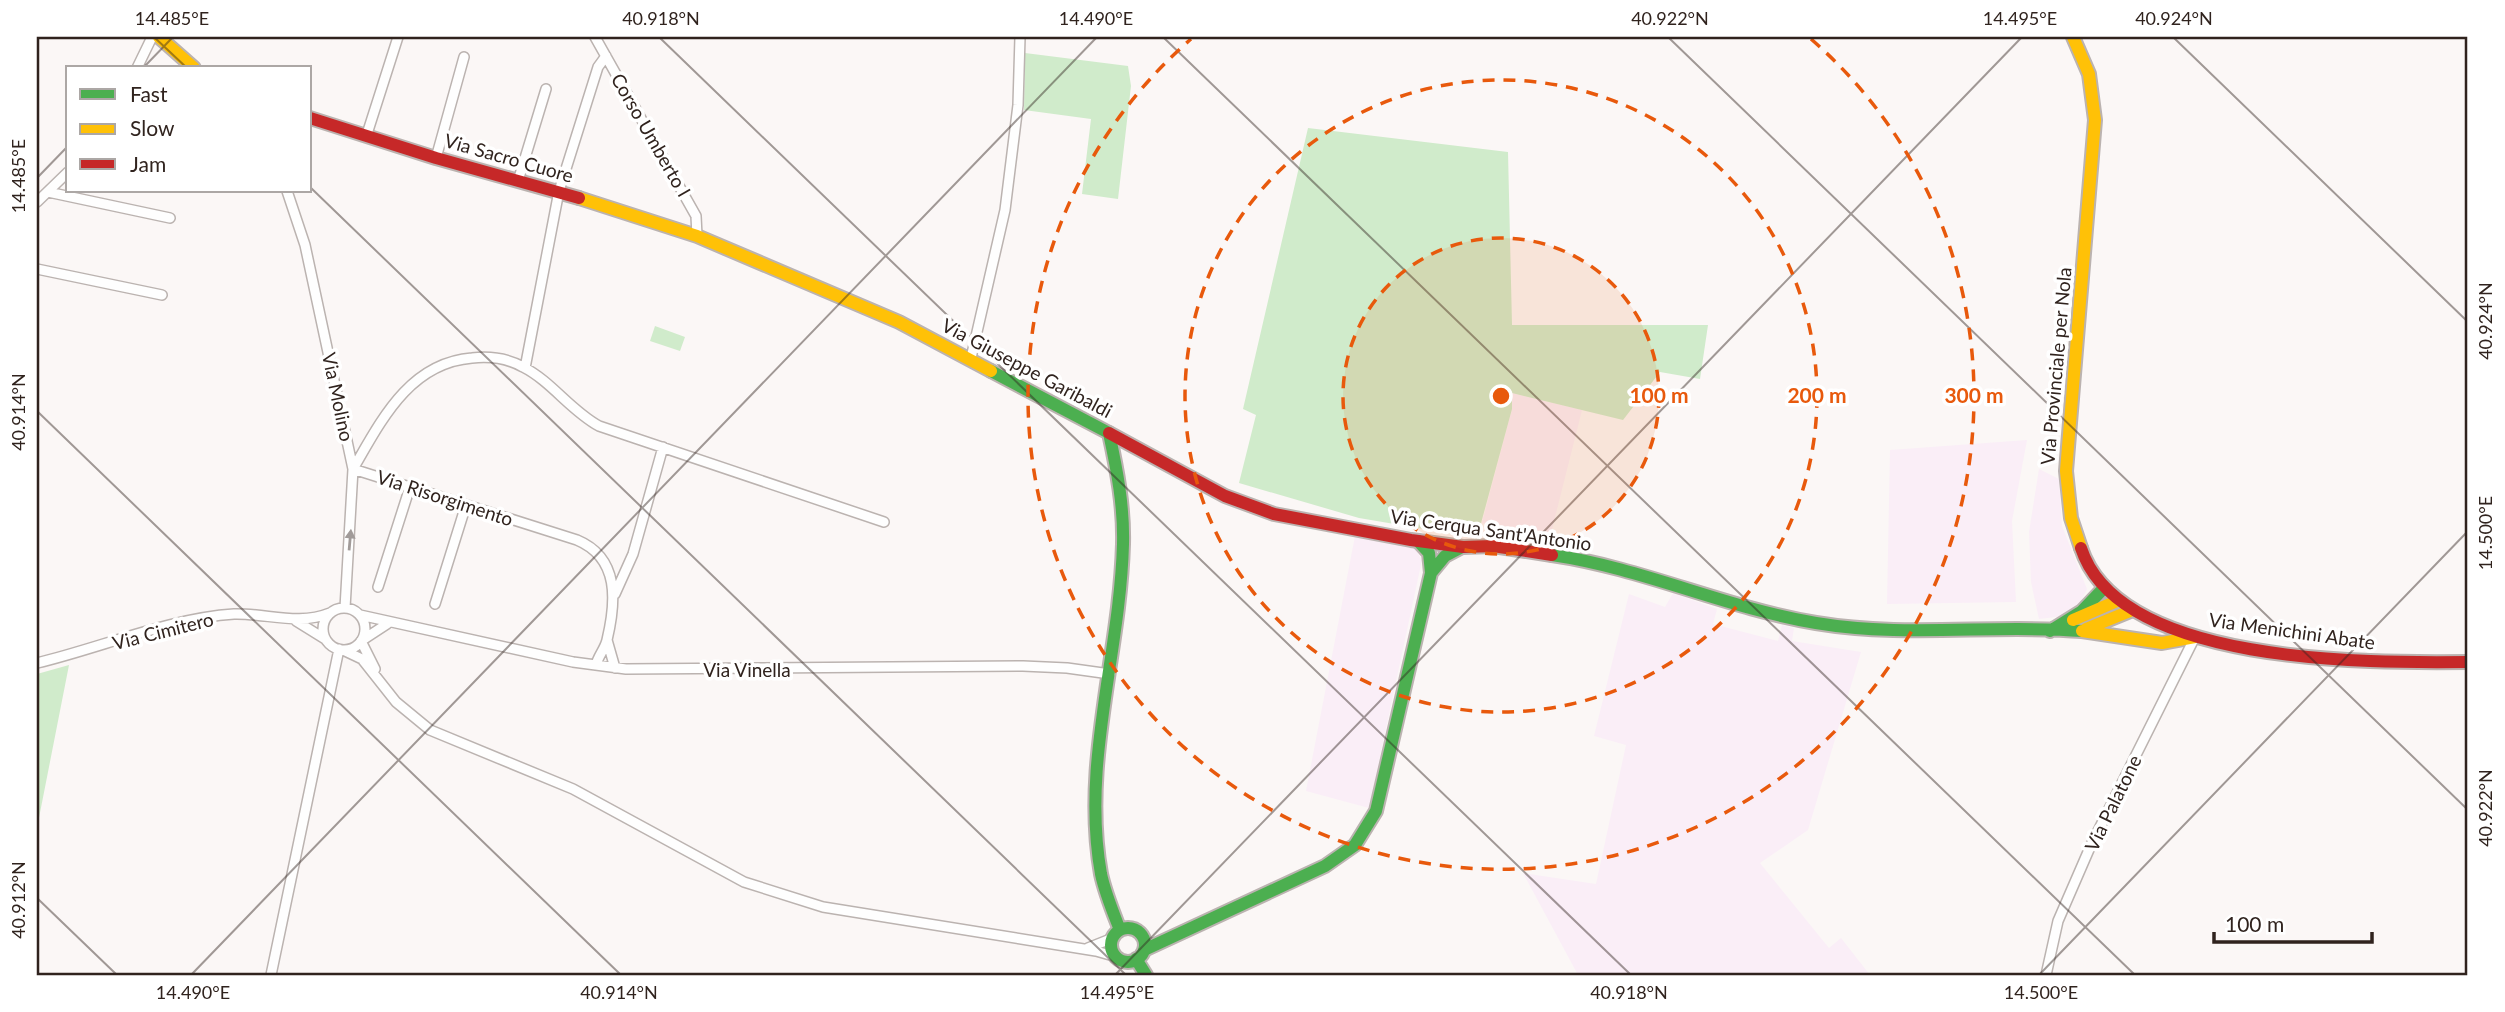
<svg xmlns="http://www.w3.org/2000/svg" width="2505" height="1012" viewBox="0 0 2505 1012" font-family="Lato,sans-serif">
  <rect width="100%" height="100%" fill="#fbf7f6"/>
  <path fill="#faeef7" d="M1512,393l70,17 -31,123 -69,-10 30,-114z
    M2027,440l-15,81 4,81 -129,2 3,-154z
    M2039,469l20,10 3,47 25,63 -10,21 -13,6 -25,3 -8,-37 -2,-50z
    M1355,536l58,9 9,15 -53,248 -63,-17z
    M1673,593l44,16 -4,15 65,17 4,-16 12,3 -2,13 69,11 -53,178 -48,33 69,85 12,-10 29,37h-292l-55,-102 73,11 30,-139 -32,-9 35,-142 36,13z"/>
  <path fill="#d0ebcb" d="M1025,53l103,13 3,20 -13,113 -36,-5 9,-75 -67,-9z
    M1308,128l200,24 4,173h196l-8,54 -40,-7 -37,48 -111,-27v16l-35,129 -118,-20 -120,-35 17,-68 -13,-6z
    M655,326l30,11 -5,14 -30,-10z
    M69,665l-32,163v-154z"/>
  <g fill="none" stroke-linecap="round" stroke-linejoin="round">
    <defs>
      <path id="street" d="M595,37l101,179 1,20
        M137,68l15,-31
        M367,134l31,-97
        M436,158l28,-101
        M518,181l28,-92
        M287,191l18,54 48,224 -8,139
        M48,192l122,26
        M37,202l31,-30
        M37,269l125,26
        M971,358l34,-148 13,-105 2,-68
        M525,368l34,-177 39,-124 8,-11
        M353,469c28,-48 56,-106 119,-111 18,-2 35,0 51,9 28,14 48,44 76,59l285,96
        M353,469l224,71c43,18 39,62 30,100 -2,9 -9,16 -11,25
        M378,587l32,-100
        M615,594l18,-40 30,-107
        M435,604l31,-99
        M323 629a21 21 0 1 1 42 0a21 21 0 1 1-42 0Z
        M360,615l213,47 53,7 397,-3 44,2 43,6
        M296,621l29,18
        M607,640l8,28
        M343,650l19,9 34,43 34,28 143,59 171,93 79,25 273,44 21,6
        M37,663c63,-15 133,-45 197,-49 33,-1 64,12 96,-1
        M375,669l-14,-28 26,-17
        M1088,948l25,-10
        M271,975l68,-326
        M2046,975l12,-54 33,-76 104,-208"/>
      <path id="fast" d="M991,371l118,62c8,37 15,73 14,111 -3,111 -42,219 -22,330 4,19 12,38 19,56
        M1552,555c90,13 174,53 264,68 89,15 178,1 266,8
        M1431,573l14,-17 17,-9
        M2050,631l32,-20 22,-23
        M1111 945a17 17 0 1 1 34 0a17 17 0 1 1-34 0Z
        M1144,950l181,-84 30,-21 21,-34 55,-238 -2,-20 -11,-12
        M1136,959l10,16"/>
      <path id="slow" d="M159,37l35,31
        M2073,37l16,37 6,46 -29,351 5,47 10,30
        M579,198l118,38 202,86 92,49
        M2073,620l44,-19
        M2086,629l44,-18
        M2082,631l80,12 33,-6"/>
      <path id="jam" d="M310,118l126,40 143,40
        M1109,433l116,63 49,18 137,26 52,7 30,-1 59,9
        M2081,548c38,117 286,115 387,114"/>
    </defs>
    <use href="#street" stroke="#bbb3b0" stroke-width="12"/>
    <use href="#fast" stroke="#bbb3b0" stroke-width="16"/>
    <use href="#slow" stroke="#bbb3b0" stroke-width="16"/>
    <use href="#jam" stroke="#bbb3b0" stroke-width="16"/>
    <use href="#street" stroke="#fefefe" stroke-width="9"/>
    <use href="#fast" stroke="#4caf50" stroke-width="12"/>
    <use href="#slow" stroke="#ffc107" stroke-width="12"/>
    <use href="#jam" stroke="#c62828" stroke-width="12"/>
  </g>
  <defs><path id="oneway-solid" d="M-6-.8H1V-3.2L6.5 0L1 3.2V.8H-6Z" transform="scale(1.75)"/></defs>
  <use fill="#a19b99" href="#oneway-solid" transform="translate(350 540) rotate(-85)"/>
  <path fill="none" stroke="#30231e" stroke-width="2" stroke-opacity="0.45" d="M154,37l33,31M659,37l972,938M1163,37l972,938M1668,37l800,773M2173,37l295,285M143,68l30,-31M37,178l31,-32M310,187l816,788M37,411l584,564M37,898l80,77M191,975l906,-938M1115,975l907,-938M2039,975l429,-444"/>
  <circle cx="1501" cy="396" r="158" fill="#e8590c" fill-opacity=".12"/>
  <g fill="none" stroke="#e8590c" stroke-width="3.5" stroke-dasharray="12 9">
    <circle cx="1501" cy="396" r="158"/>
    <circle cx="1501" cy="396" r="316"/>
    <path d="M1811 39A473 473 0 1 1 1191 39"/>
  </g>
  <g text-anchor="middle" stroke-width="7" stroke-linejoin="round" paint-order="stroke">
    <g font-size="19" fill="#30231e" stroke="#fff">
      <text transform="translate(651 135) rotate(60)" y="7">Corso Umberto I</text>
      <text transform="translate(509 158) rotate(16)" y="7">Via Sacro Cuore</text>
      <text transform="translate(2056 366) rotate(-85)" y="7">Via Provinciale per Nola</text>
      <text transform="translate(1027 368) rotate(28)" y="7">Via Giuseppe Garibaldi</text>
      <text transform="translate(338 397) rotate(78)" y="7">Via Molino</text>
      <text transform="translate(445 498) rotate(18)" y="7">Via Risorgimento</text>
      <text transform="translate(1491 530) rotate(8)" y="7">Via Cerqua Sant'Antonio</text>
      <text transform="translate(163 631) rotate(-14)" y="7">Via Cimitero</text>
      <text transform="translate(2292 631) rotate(8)" y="7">Via Menichini Abate</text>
      <text x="747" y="677">Via Vinella</text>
      <text transform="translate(2113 803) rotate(-64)" y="7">Via Palatone</text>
    </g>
  </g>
  <circle cx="1501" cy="396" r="10" fill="#e8590c" stroke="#fff" stroke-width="3.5"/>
  <g font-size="21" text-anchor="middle" font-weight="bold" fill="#e8590c" stroke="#fff" stroke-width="7" stroke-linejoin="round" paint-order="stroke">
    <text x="1659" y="403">100 m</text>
    <text x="1817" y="403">200 m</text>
    <text x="1974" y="403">300 m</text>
  </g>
  <rect width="2505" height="1012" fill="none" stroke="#ffffff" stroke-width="77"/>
  <rect x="66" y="66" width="245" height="126" fill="#ffffff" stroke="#aca7a5" stroke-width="2"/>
  <rect x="80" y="89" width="35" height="10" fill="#4caf50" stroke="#aca7a5" stroke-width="2"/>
  <text x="130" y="102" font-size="21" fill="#30231e">Fast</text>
  <rect x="80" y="124" width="35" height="10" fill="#ffc107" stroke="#aca7a5" stroke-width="2"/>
  <text x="130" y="136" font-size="21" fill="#30231e">Slow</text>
  <rect x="80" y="159" width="35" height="10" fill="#c62828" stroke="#aca7a5" stroke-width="2"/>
  <text x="130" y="172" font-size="21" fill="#30231e">Jam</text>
  <path d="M2214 932v10h158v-10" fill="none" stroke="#30231e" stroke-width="3.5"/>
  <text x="2225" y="932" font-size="21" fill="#30231e" stroke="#ffffff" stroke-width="5" paint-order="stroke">100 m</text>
  <rect x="38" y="38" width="2428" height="936" fill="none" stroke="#30231e" stroke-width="2.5"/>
  <g font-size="18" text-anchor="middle" fill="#30231e">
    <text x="172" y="25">14.485°E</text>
    <text x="661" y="25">40.918°N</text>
    <text x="1096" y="25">14.490°E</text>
    <text x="1670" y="25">40.922°N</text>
    <text x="2020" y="25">14.495°E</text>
    <text x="2174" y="25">40.924°N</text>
    <text transform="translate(19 176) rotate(-90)" y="6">14.485°E</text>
    <text transform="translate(2486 321) rotate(-90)" y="6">40.924°N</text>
    <text transform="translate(19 412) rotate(-90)" y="6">40.914°N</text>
    <text transform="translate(2486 533) rotate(-90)" y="6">14.500°E</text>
    <text transform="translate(2486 808) rotate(-90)" y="6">40.922°N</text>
    <text transform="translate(19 900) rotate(-90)" y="6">40.912°N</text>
    <text x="193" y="999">14.490°E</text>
    <text x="619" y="999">40.914°N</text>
    <text x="1117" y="999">14.495°E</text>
    <text x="1629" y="999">40.918°N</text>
    <text x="2041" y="999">14.500°E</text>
  </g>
</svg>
